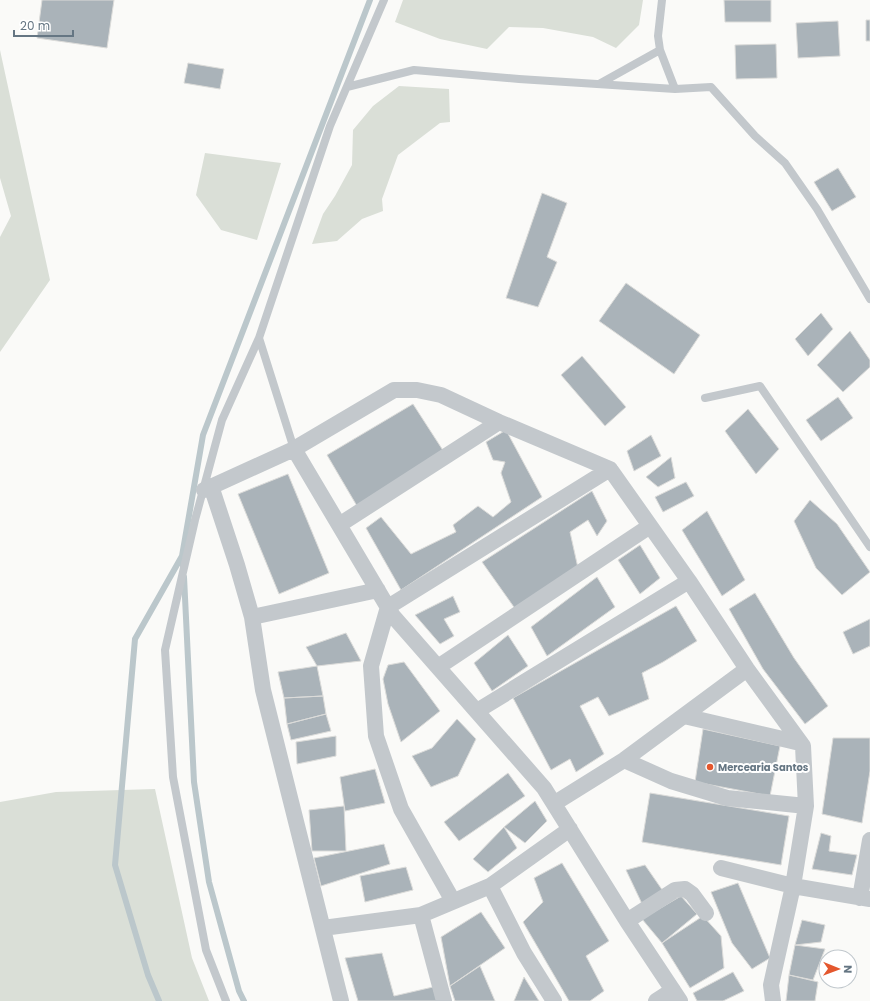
<svg xmlns="http://www.w3.org/2000/svg" width="870" height="1001" viewBox="0 0 870 1001" font-family="Poppins,sans-serif">
  <rect width="100%" height="100%" fill="#fafaf8"/>
  <path fill="#dadfd7" d="M403,0h240l-4,25 -23,23 -23,-11 -50,-9 -34,-1 -22,22 -47,-10 -45,-17z
    M0,50l50,230 -50,72v-115l11,-21 -11,-38z
    M399,86l50,3 1,33 -10,1 -42,32 -16,44 1,12 -21,8 -25,22 -25,3 11,-30 12,-18 17,-31 1,-35 20,-24z
    M205,153l76,10 -24,77 -36,-10 -25,-35z
    M155,789l37,169 17,43h-209v-199l56,-10z"/>
  <g fill="none" stroke-linecap="round" stroke-linejoin="round">
    <path stroke="#bbc7cb" stroke-width="6" d="M183,566l-1,-10 21,-121 167,-435
      M184,577l10,205 15,100 30,109 5,10
      M159,1001l-11,-26 -33,-110 20,-226 47,-83"/>
  </g>
  <path fill="#aab3b9" stroke="#dcdcda" d="M42,0h72l-7,48 -70,-10z
    M724,0h47v22h-46z
    M866,20h4v21h-4z
    M838,21l2,35 -42,2 -2,-35z
    M776,44l1,34 -41,1 -1,-34z
    M188,63l36,6 -4,20 -36,-6z
    M838,168l18,29 -24,14 -18,-29z
    M542,193l25,10 -20,54 10,5 -19,45 -32,-9z
    M626,283l74,52 -26,39 -75,-53z
    M821,313l12,16 -25,27 -13,-17z
    M850,331l20,29v7l-27,25 -26,-27z
    M582,356l44,51 -21,19 -44,-51z
    M838,397l15,21 -32,23 -15,-21z
    M413,404l31,48 -87,54 -30,-51z
    M748,409l31,40 -23,25 -31,-43z
    M506,430l36,67 -141,93 -35,-62 15,-11 30,37 45,-22 -3,-7 25,-19 15,11 18,-15 -10,-29 4,-11 -12,-2 -7,-18z
    M651,435l10,21 -27,15 -7,-20z
    M671,457l4,21 -17,9 -12,-10z
    M288,474l41,99 -50,21 -41,-100z
    M686,482l8,14 -31,16 -8,-15z
    M592,491l15,30 -10,15 -9,-16 -18,12 8,36 -62,42 -34,-48z
    M810,500l27,24 33,48 -28,23 -26,-27 -22,-47z
    M707,511l38,69 -23,16 -40,-66z
    M640,545l20,33 -20,16 -22,-34z
    M597,577l18,30 -68,49 -16,-29z
    M755,593l39,65 34,48 -23,18 -42,-55 -34,-60z
    M453,596l7,16 -16,7 10,17 -14,8 -25,-29z
    M676,606l21,35 -34,21 -21,11 7,26 -40,17 -11,-19 -18,9 24,48 -28,18 -6,-13 -19,11 -38,-72z
    M870,619v27l-17,8 -10,-22z
    M346,633l15,28 -44,5 -11,-19z
    M508,635l20,31 -36,25 -18,-28z
    M404,662l36,49 -39,31 -13,-38 -5,-25 5,-14z
    M317,666l6,30 -39,2 -6,-26z
    M323,696l3,18 -39,10 -3,-26z
    M326,714l5,17 -40,9 -4,-16z
    M457,719l19,20 -18,37 -27,11 -19,-31 20,-8z
    M703,729l77,17 -10,50 -75,-14z
    M336,736v20l-39,8 -1,-22z
    M833,738h37v33l-8,52 -40,-9z
    M375,769l10,34 -40,8 -5,-34z
    M508,773l17,23 -66,45 -15,-19z
    M650,793l139,23 -8,49 -139,-23z
    M535,801l12,20 -22,22 -21,-16z
    M344,806l2,45h-34l-3,-41z
    M504,827l13,21 -29,24 -15,-13z
    M821,833l10,3 -2,15 28,4 -5,20 -40,-6z
    M384,844l6,20 -69,22 -7,-28z
    M562,863l47,78 -23,15 18,35 -14,10h-21l-46,-79 20,-20 -9,-24z
    M645,865l20,29 -21,14 -18,-38z
    M406,867l7,23 -48,12 -5,-26z
    M738,883l32,75 -18,11 -20,-26 -21,-51z
    M681,896l16,18 -35,29 -20,-24z
    M481,912l24,36 -55,38 -9,-49z
    M703,916l18,20 3,32 -34,20 -28,-45z
    M802,920l23,5 -4,17 -26,3z
    M795,945l30,4 -12,31 -24,-5z
    M382,953l12,43 39,-9 4,14h-79l-13,-43z
    M480,966l15,35h-40l-5,-15z
    M733,972l11,19 -21,10h-26l-4,-8z
    M789,975l29,7 -3,19h-29z
    M524,977l15,24h-25z"/>
  <g fill="none" stroke-linecap="round" stroke-linejoin="round">
    <path stroke="#c3c8cc" stroke-width="8" d="M662,0l-4,36 2,14 15,39 36,-2 44,49 30,27 32,46 53,90
      M599,84l61,-34
      M347,87l67,-17 105,9 156,10
      M705,398l55,-12 110,161
      M294,449l-35,-111 71,-212 54,-126
      M226,1001l-20,-51 -33,-173 -8,-127 30,-130 27,-100 37,-82"/>
    <path stroke="#c3c8cc" stroke-width="16" d="M294,449l99,167 151,172 83,133 53,80
      M211,486l26,79 15,52 11,73 78,311
      M204,490l90,-41 100,-59h23l24,5 58,27 111,47 79,112 58,88 56,77 3,60 -13,80 -22,99 2,16
      M339,525l160,-103
      M252,617l126,-27
      M438,667l212,-141
      M477,711l212,-130
      M684,716l116,27
      M624,760l47,21 56,17 79,8
      M555,803l69,-43 123,-91
      M721,868l72,18 77,13
      M490,886l34,67 30,48
      M860,898l10,-58
      M453,901l-52,-92 -25,-73 -5,-70 17,-59 222,-138
      M627,921l48,-31 10,-1 7,5 14,19
      M323,928l98,-13
      M444,1001l-23,-86 69,-29 80,-57
      M656,1001l17,-11"/>
  </g>
  <circle fill="#e4572e" stroke="#fff" stroke-width="1.5" cx="710" cy="767" r="4"/>
  <g text-anchor="middle" stroke-width="4" stroke-linejoin="round" paint-order="stroke">
    <g font-size="10" font-weight="bold" fill="#657683" stroke="#fff" text-anchor="start">
      <text x="718" y="771">Mercearia Santos</text>
    </g>
  </g>
  <g transform="translate(838 969) rotate(91)"><circle r="19" fill="#ffffff" stroke="#c1c8cd"/>
  <path d="M0-3L7 15L0 10L-7 15Z" fill="#e4572e"/>
  <text y="-6" font-size="11" font-weight="bold" text-anchor="middle" fill="#657683">N</text>
  </g>
  <path d="M14 30v6h59v-6" fill="none" stroke="#657683" stroke-width="2"/>
  <text x="20" y="30" font-size="12" fill="#657683" stroke="#ffffff" stroke-width="3" paint-order="stroke">20 m</text>
</svg>
